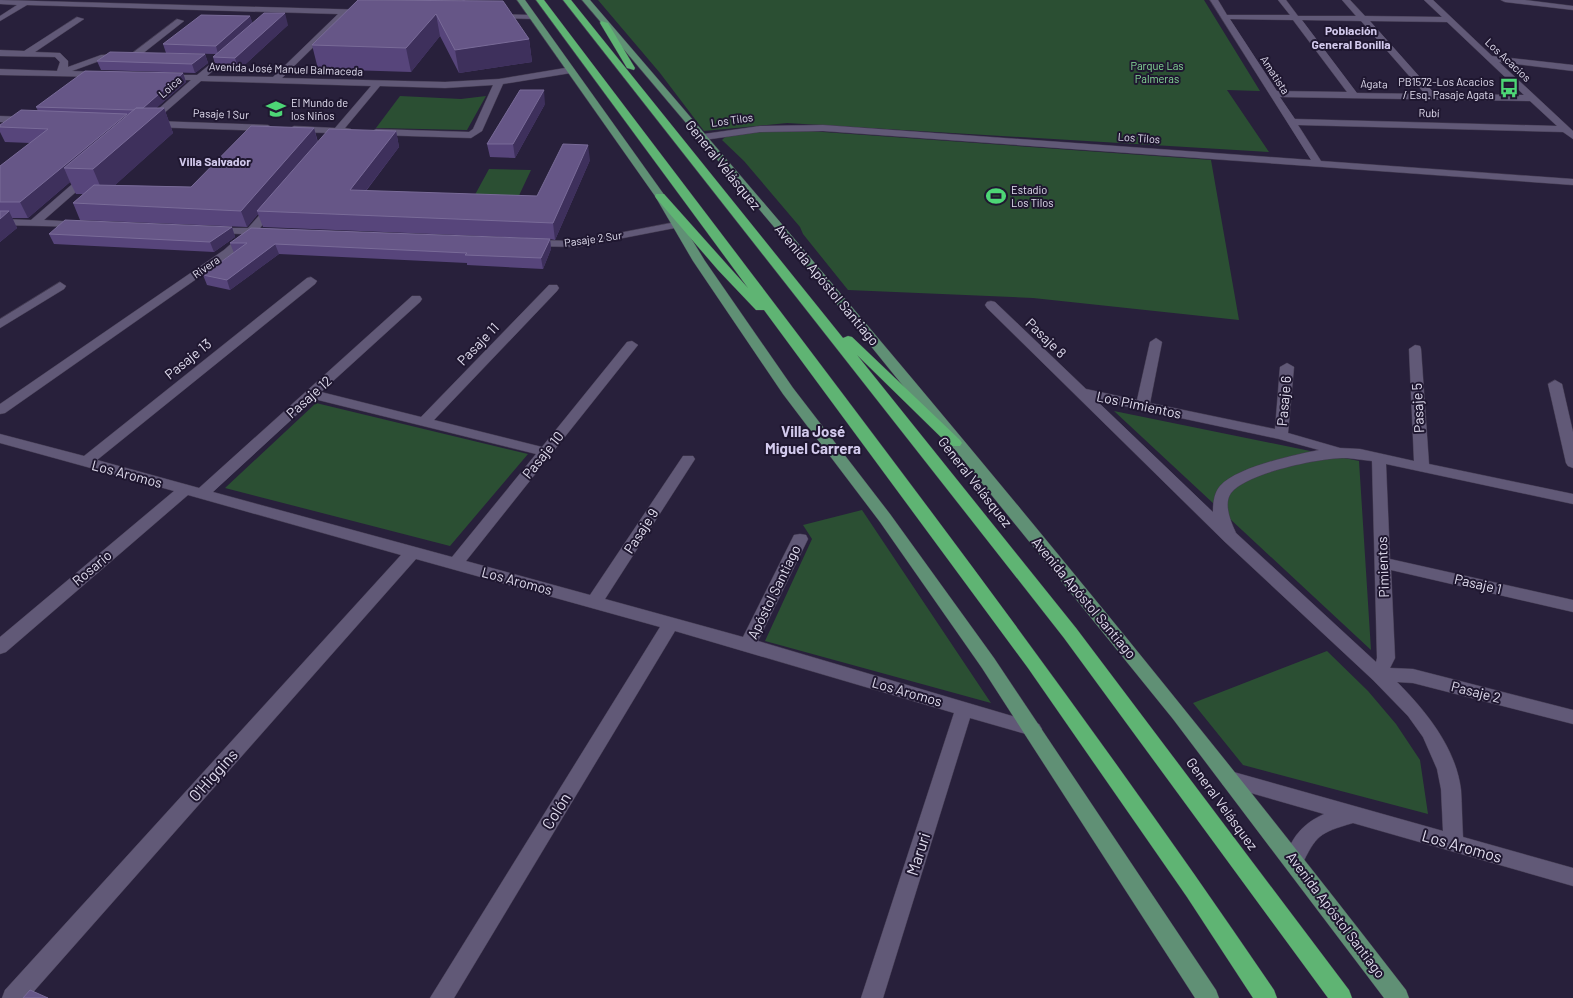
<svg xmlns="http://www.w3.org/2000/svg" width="1573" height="998" viewBox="0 0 1573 998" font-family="Barlow,sans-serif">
  <rect width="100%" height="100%" fill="#28203b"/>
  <path fill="#2b4f33" d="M598,0h606l56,91 -33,-1 42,62 -482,-29 -83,8 -44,-58z
    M400,96l61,3 25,-3 -19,34 -91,-2z
    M809,131l402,29 28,160 -206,-22 -185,-8 -45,-56 -3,-7 -56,-66 -22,-21 3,-3 35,-5z
    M489,169l42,1 -16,34 -44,-2z
    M316,403l212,51 -78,92 -225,-58z
    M1114,411l245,50 12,189z
    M862,510l129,193 -226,-62 47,-102 -9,-14z
    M1327,651l41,40 28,33 24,36 8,54 -185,-49 -50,-62z"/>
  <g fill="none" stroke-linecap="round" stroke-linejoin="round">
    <defs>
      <path id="minor" d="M0,0l370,10v4h-23l-65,64 163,4 54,-3 72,-12 4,3 -4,3 -68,11 -21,47 -11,7 -95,-3 -5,-3 5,-3 93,3 4,-3 20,-44 -48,3 -65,-2 -35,42 6,1v4l-11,1 -7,5 -5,-3 2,-3 -36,-1 -5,-3 5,-3 41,2 36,-42 -170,-5 -46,40 113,4 5,3 -5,3 -119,-4 -5,-3 2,-4 45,-40h-27l-3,-1v-4h36l33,-27 4,3 -1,2 -26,23 66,1 65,-63 -311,-9 -27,16v-5l17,-11 -17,-1z
        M1210,0h8l9,15h63l-12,-15h8l12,16h58l-14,-16h8l15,16 77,1 -18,-17h9l59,56 81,9v6l-74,-9 74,69v8l-10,-7 -265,-7 23,36 252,18v6l-750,-54 -63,1 -56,8 -5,-3 5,-3 56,-8 63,-1 488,35zM1230,19l63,1 54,72 -70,-1zM1302,20l59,1 64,73 -68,-1zM1370,21l77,1 77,73 -89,-1zM1280,97l250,4 27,25 -262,-7z
        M1501,0h24l48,6v4l-68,-8z
        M492,14l41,1 4,2 -4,2 -38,-1h-3z
        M77,17l7,2 -49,33 25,1 8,8v6l33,-12 24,-1v4l-23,2 -30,11 29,1 3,1v4l-104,-2v-6l57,2 3,-9 -5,-5 -55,-1v-6l24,1z
        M177,19l7,2 -47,37h-6v-4z
        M0,116l28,1 5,3 -5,3 -28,-1z
        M89,172l4,1 1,2 -1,2 -49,43 35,2 6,3 -2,2 -83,-2v-6l31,1 54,-47z
        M274,202l5,3 -19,23 8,2 2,2 -2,2 -14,1 -22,19 -227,159 -5,1v-10l224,-154 18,-16 -27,-1 -4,-1 -2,-2 2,-2h37l22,-25z
        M676,222l6,3 -2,2 -103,20 -47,-1 -6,-3 6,-3 47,1z
        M311,277l6,4 -2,3 -218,176 102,28 213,-192h8l2,3 -2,3 -99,90 100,25 128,-132h8l2,3 -2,3 -123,129 108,27 85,-105 5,-1 6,4 -172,216 124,34 93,-139h10l2,3 -90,140 138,38 51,-102 6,-1 6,1 2,4 -50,102 281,83 3,5 -3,5 -6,2 -63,-18 -87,280h-22l93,-285 -279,-82 -221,367h-24l230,-371 -244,-68 -388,439h-26l3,-8 396,-435 -213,-60 -182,157 -6,2v-17l174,-146 -174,-48v-9l84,22 223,-178zM314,399l222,55 -84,103 -239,-65z
        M60,282l6,4 -2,3 -64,39v-9z
        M991,301l4,1 91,87 51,11 13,-58 6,-4 6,4 -12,61 125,26 5,-62 7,-4 7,4 -6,66 52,15 20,1 54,12 -5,-112 6,-4 5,1 1,3 8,115 144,30v10l-187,-40 4,95 183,41v12l-182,-42 4,88 -5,10 23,1 160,41v14l-160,-41 -16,-1c29,29 59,66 64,108 1,15 1,31 2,47l110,31v18l-220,-63c-34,10 -37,12 -52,44l-7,3 -7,-3 -3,-6c7,-23 18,-37 40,-47l-101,-29 -3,-6 3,-6 7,-2 213,60 -2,-42 -4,-20 -14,-32 -15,-21 -35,-36 -148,-138 -238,-234 -2,-3 2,-3zM1096,400l183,39 40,11c-25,5 -82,17 -99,36 -6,7 -7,17 -7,26zM1347,458l25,3 5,197 -1,4 -140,-129c-5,-11 -13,-29 -5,-40 15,-20 91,-36 116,-35z
        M1555,380l7,4 11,48v36l-5,-2 -2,-3 -18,-79z"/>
      <path id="major" d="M517,0h8l140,196 40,65 88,127 97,126 104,144 222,332 3,8h-24l-213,-330 -102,-146 -97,-128 -90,-133 -38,-65z
        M582,0h8c279,324 555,652 816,990l3,8h-25l-211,-279 -393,-485z"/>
      <path id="highway" d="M536,0h8c247,327 500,651 730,990l3,8h-24l-66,-101 -159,-229 -264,-358h-8l-38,-40 -62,-72 -1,-2 1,-2h8l84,94z
        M563,0h8l272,338 5,-2 4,1 108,103 2,3 -2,3h-10l-93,-91 219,273 273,362 3,8h-24l-264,-360z
        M601,21l7,2 27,45 -1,2 -7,-2 -27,-45z"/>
    </defs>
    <use href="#minor" stroke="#443c52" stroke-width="1"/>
    <use href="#major" stroke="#443c52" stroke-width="1"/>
    <use href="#highway" stroke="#443c52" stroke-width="1"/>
    <use href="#minor" fill="#615977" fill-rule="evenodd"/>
    <use href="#major" fill="#609075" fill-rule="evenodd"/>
    <use href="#highway" fill="#5fb473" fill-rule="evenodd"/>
  </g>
  <path fill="#57457b" d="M464,0l65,39 3,23 -73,11 -19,-37 -29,36 -93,-3 -6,-24z
    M250,16l2,7 36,2 -49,45h-22l-4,-13 3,-3 -50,-1 -3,-9z
    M205,54l3,9 -13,10 -94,-3 -4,-9z
    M183,73l3,9 -30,26h8l9,25 -58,52 76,2 123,-59 4,14 78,-11 3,16 -33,44 171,5 53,-36 -35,80 -5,-1 1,10 -8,20 -76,-4v-2l-188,-9 -49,36 -23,-5 -4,-10 31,-22 -4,-10 297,-5 -264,-11 -5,-13 -11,13 -167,-7 -7,-17 10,-9h-7l-6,-12 -42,36h-16l5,10 -17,14v-76l30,-23 -25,-1 -5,-10v-7l38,-14 -2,-4z
    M545,104l-30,54 -25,-1 -3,-13z
    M232,227l3,10 -21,15 -160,-8 -5,-10z"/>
  <path fill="#3e305c" d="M285,13l3,12 -49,45 -4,-12z
    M436,14l4,22 -29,36 -5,-24z
    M250,16l3,8 -35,30 -2,-8z
    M529,39l3,23 -73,11 -4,-23z
    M205,54l3,9 -13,10 -3,-9z
    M183,73l3,9 -42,37 -4,-9z
    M544,90l1,14 -30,54 -2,-14z
    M164,108l9,25 -69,62 -11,-26z
    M127,114l6,15 -69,39 6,14 -42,36 -8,-16z
    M314,128l4,16 -61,67 1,3 -11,13 -6,-16z
    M396,131l3,16 -45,59 -4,-16z
    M588,145l2,15 -35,80 -2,-17z
    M9,211l8,17 -17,14v-23z
    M232,227l3,10 -21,15 -4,-10z
    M550,239l1,10 -8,20 -2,-11z
    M275,244l4,10 -49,36 -3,-10z"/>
  <path fill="#665687" stroke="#796b98" d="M358,0l145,1 26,38 -74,11 -19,-36 -30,34 -94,-3z
    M264,13h21l-50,45 -22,-1z
    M201,15l49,1 -34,30 -53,-2z
    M110,52l95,2 -13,10 -95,-3z
    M85,71l98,2 -40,35h-7l-2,2 -98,-3z
    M520,90h24l-31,54h-26z
    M136,108h28l-71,61 -29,-1z
    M21,110l106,4 -107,88h-20v-36l48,-37 -48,-2v-2z
    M251,126l63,2 -73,83 -168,-8 21,-18 97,2z
    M329,129l67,2 -46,59 187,6 26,-52 25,1 -35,78 -296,-12z
    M0,211h9l-9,8z
    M65,220l167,7 -22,15 -161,-8z
    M251,228l299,11 -9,19 -76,-3 2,-2 -192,-9 -48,36 -24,-5 44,-32h-17z
    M30,990l18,8h-25z"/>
  <defs>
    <symbol id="bus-bare" viewBox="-9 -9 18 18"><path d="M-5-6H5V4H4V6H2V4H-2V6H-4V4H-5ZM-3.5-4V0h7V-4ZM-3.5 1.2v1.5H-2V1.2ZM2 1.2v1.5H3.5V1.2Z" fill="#4dd676" stroke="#1f1730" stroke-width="2.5" paint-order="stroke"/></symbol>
    <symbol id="school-bare" viewBox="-9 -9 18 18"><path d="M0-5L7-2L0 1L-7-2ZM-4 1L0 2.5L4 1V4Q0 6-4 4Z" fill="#4dd676" stroke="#1f1730" stroke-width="2.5" paint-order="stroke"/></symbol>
    <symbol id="stadium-bare" viewBox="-9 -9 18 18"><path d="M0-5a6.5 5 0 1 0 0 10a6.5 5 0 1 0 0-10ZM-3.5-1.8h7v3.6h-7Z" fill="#4dd676" stroke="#1f1730" stroke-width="2.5" paint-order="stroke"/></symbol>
  </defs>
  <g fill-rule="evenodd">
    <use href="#bus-bare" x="1495" y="74" width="28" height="28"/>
    <use href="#school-bare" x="262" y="95" width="28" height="28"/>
    <use href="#stadium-bare" x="982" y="182" width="28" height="28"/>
  </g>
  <g text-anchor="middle" stroke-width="4" stroke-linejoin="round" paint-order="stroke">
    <g font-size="11" fill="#e1ddef" stroke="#1f1730">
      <text transform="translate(1508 60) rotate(43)" y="4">Los Acacios</text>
      <text transform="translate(286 69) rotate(2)" y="4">Avenida José Manuel Balmaceda</text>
      <text transform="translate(1275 75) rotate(57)" y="4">Amatista</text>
      <text transform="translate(1374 84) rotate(1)" y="4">Ágata</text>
      <text transform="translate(170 87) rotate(-41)" y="4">Loica</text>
      <text transform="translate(1429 113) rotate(1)" y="4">Rubí</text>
      <text transform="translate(221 114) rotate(2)" y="4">Pasaje 1 Sur</text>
      <text transform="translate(732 120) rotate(-8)" y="4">Los Tilos</text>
      <text transform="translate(1139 138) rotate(4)" y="4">Los Tilos</text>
      <text transform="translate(593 239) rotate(-8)" y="4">Pasaje 2 Sur</text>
      <text transform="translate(206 267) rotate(-35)" y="4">Rivera</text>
    </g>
    <g font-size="11" fill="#87db99" stroke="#1f1730">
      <text x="1157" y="70">Parque Las<tspan x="1157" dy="13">Palmeras</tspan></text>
    </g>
    <g font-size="11" fill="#e1ddef" stroke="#1f1730" text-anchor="start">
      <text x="1494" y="86" text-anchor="end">PB1572-Los Acacios<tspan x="1494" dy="13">/ Esq. Pasaje Agata</tspan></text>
      <text x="291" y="107">El Mundo de<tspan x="291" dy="13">los Niños</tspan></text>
      <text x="1011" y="194">Estadio<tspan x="1011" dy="13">Los Tilos</tspan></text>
    </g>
    <g font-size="12" font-weight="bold" fill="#d3caed" stroke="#1f1730">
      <text x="1351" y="35">Población<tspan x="1351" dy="14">General Bonilla</tspan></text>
      <text x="215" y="166">Villa Salvador</text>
    </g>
    <g font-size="14" fill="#e1ddef" stroke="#1f1730">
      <text transform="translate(723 165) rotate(51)" y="5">General Velásquez</text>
      <text transform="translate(827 285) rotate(50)" y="5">Avenida Apóstol Santiago</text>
      <text transform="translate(1046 338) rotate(44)" y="5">Pasaje 8</text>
      <text transform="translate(478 344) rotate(-46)" y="5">Pasaje 11</text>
      <text transform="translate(188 359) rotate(-39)" y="5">Pasaje 13</text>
      <text transform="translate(309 397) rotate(-42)" y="5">Pasaje 12</text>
      <text transform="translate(1284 401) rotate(-85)" y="5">Pasaje 6</text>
      <text transform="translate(1139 405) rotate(12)" y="5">Los Pimientos</text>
      <text transform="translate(1418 408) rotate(-93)" y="5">Pasaje 5</text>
      <text transform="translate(543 455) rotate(-51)" y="5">Pasaje 10</text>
      <text transform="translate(127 474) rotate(15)" y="5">Los Aromos</text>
      <text transform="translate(975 482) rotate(52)" y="5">General Velásquez</text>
      <text transform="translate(641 531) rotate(-57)" y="5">Pasaje 9</text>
      <text transform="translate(1383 567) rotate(-92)" y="5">Pimientos</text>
      <text transform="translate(92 568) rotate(-40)" y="5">Rosario</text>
      <text transform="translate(517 581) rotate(15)" y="5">Los Aromos</text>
      <text transform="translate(1478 584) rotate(13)" y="5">Pasaje 1</text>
      <text transform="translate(774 592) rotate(-64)" y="5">Apóstol Santiago</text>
      <text transform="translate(1084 598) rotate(50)" y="5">Avenida Apóstol Santiago</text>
      <text transform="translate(907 692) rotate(16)" y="5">Los Aromos</text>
      <text transform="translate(1476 692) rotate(14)" y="5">Pasaje 2</text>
      <text transform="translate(1222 804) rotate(54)" y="5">General Velásquez</text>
      <text transform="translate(1336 915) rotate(53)" y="5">Avenida Apóstol Santiago</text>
    </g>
    <g font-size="15" font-weight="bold" fill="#d3caed" stroke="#1f1730">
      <text x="813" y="437">Villa José<tspan x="813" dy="17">Miguel Carrera</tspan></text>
    </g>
    <g font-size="16" fill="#e1ddef" stroke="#1f1730">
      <text transform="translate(213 775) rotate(-48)" y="6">O'Higgins</text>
      <text transform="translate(556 811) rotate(-58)" y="6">Colón</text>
      <text transform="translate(1462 846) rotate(16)" y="6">Los Aromos</text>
      <text transform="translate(918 854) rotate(-72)" y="6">Maruri</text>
    </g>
  </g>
</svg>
